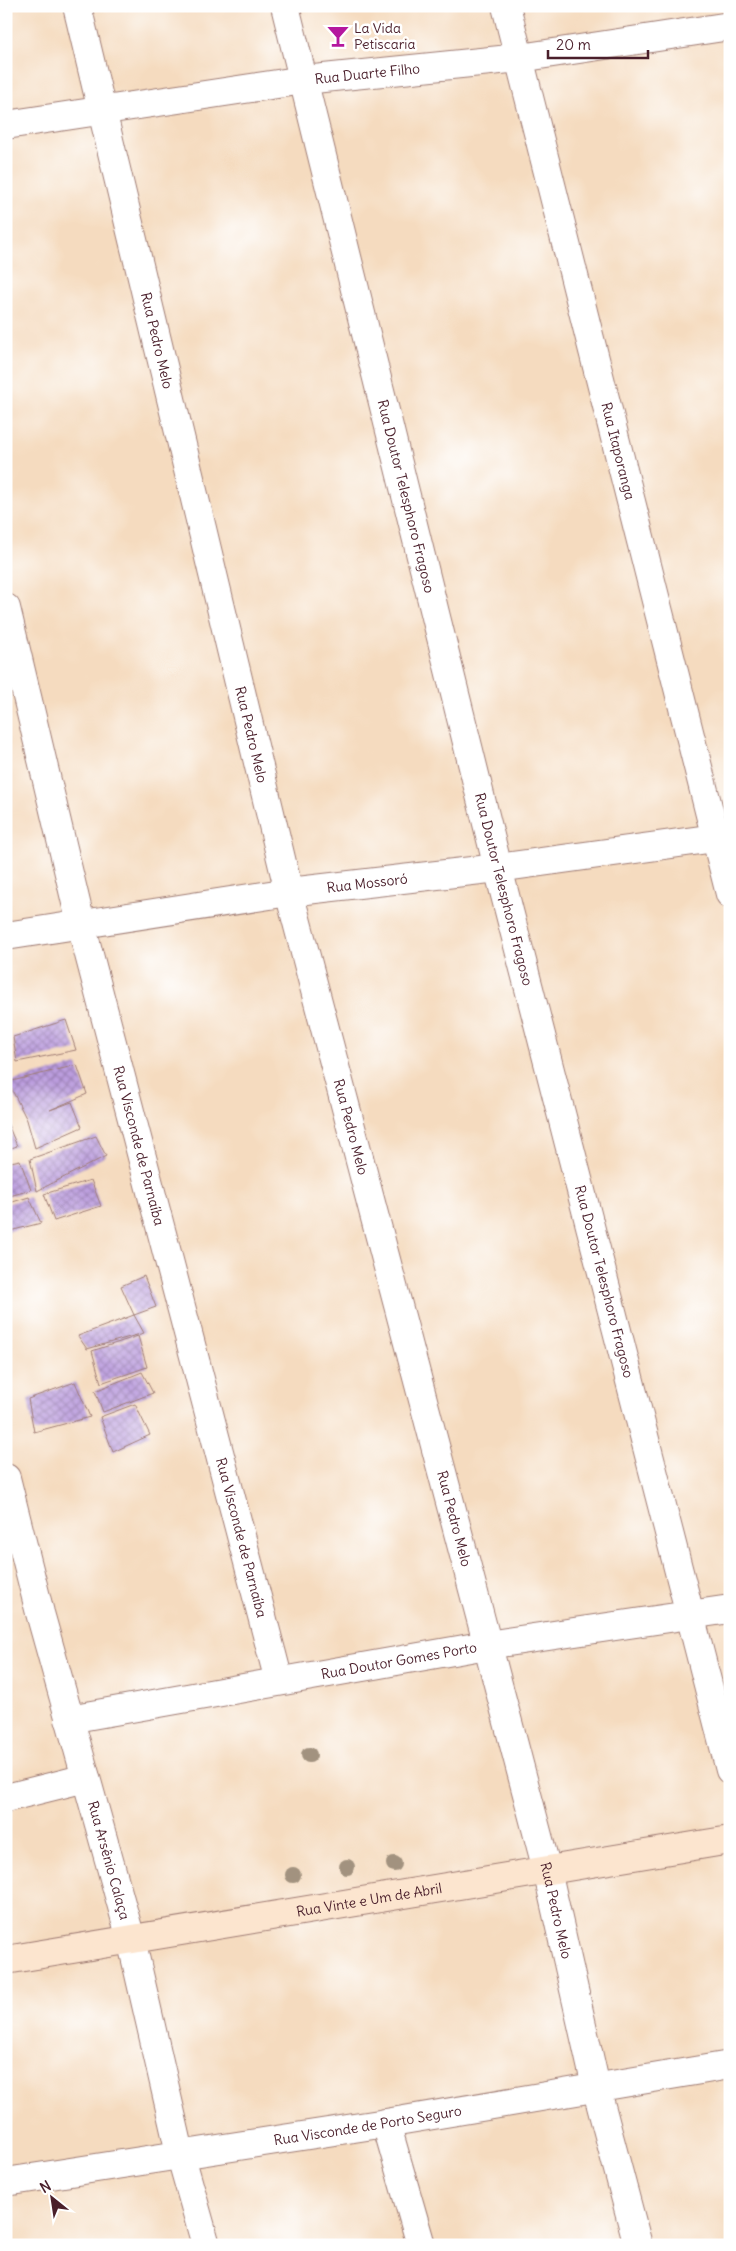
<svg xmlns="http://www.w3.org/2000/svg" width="736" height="2251" viewBox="0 0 736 2251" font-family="Delius,sans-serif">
  <defs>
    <pattern id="building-cross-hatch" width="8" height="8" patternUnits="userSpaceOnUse" patternTransform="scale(1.25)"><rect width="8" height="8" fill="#bb9dde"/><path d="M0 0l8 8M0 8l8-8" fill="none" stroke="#9a7fb4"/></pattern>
  </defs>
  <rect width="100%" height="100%" fill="#fff"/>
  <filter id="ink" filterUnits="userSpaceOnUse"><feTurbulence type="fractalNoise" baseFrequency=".02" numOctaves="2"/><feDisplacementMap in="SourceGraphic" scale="10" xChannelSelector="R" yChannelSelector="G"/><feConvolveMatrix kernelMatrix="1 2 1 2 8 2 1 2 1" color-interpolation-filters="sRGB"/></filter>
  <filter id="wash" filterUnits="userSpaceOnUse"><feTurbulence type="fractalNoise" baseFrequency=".0096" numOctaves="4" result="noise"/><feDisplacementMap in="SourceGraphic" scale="20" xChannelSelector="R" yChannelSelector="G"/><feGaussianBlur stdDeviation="1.12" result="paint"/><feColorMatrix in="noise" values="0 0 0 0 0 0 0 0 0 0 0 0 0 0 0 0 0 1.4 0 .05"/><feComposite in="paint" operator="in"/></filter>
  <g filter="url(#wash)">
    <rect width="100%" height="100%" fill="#f5dbbf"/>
    <g id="blocks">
      <path fill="url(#building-cross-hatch)" d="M66,1020l10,30 -59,12 -4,-25z
        M77,1065l10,29 -37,16 22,-8 10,25 -47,21 -8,-28 -19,-38z
        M6,1120l11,26 -11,4z
        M96,1136l10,20 -69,35 -7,-32z
        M20,1160l11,30 -25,7v-34z
        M91,1180l10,26 -47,15 -10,-27z
        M29,1197l12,26 -35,9v-28z
        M144,1276l12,31 -22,8 -13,-29z
        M134,1315l10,18 -57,16 -9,-13z
        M138,1336l9,31 -46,16 -9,-32z
        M142,1372l11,21 -50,19 -8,-21z
        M75,1382l15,35 -56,15 -6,-33z
        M135,1404l15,31 -37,17 -13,-35z"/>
    </g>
  </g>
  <g filter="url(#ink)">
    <use href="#blocks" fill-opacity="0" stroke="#a07d75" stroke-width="1"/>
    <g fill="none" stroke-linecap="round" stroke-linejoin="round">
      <defs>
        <g id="street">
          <path id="s1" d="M77,6l212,886 258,978 49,217 42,158"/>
          <path id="s2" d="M285,6l213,862 232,902"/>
          <path id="s3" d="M506,6l224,888"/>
          <path id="s4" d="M6,125l298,-45 216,-22 210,-32"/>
          <path id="s5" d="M6,608l75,316 198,757"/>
          <path id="s6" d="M6,936l283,-44 209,-24 232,-32"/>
          <path id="s7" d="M6,1478l34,135 91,326 49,214 26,92"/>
          <path id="s8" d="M69,1719l418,-74 243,-36"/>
          <path d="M6,1798l80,-20"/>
          <path d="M386,2123l35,122"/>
          <path id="s9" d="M6,2182l380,-59 344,-58"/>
        </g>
        <g id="secondary">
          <path id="s10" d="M6,1960l724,-120"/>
        </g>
      </defs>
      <use href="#street" stroke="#a07d75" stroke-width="30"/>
      <use href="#secondary" stroke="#a07d75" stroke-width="30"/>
      <use href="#street" stroke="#fff" stroke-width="28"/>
      <use href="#secondary" stroke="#fce5cf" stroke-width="28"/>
    </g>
    <g fill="#a2927f">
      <circle cx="309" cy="1755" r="8"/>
      <circle cx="394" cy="1864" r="8"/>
      <circle cx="347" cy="1867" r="8"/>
      <circle cx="293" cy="1875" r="8"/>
    </g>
  </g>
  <defs>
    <symbol id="bar-bare" viewBox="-9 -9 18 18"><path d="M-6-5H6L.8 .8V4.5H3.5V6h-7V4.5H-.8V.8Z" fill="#b5179e" stroke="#fff" stroke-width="2.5" paint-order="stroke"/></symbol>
  </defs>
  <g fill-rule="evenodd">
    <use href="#bar-bare" x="322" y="20" width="32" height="32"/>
  </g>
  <g text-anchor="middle" stroke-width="5" stroke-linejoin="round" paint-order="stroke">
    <g font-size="14" fill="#4a1f2b" stroke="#fff" text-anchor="start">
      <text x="354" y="33">La Vida<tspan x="354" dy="16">Petiscaria</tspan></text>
    </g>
    <g font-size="14" fill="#4a1f2b" stroke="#fff">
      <text dy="5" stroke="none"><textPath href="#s4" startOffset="365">Rua Duarte Filho</textPath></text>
      <text dy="5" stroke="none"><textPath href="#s1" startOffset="344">Rua Pedro Melo</textPath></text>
      <text dy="5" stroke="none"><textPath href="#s3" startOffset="459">Rua Itaporanga</textPath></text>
      <text dy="5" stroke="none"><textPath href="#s2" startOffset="505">Rua Doutor Telesphoro Fragoso</textPath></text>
      <text dy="5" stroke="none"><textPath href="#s1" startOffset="749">Rua Pedro Melo</textPath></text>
      <text dy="5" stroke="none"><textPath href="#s6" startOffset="365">Rua Mossoró</textPath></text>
      <text dy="5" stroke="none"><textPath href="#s2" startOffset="910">Rua Doutor Telesphoro Fragoso</textPath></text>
      <text dy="5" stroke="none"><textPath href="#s1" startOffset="1154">Rua Pedro Melo</textPath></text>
      <text dy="5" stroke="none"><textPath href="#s5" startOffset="554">Rua Visconde de Parnaíba</textPath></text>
      <text dy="5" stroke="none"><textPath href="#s2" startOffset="1315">Rua Doutor Telesphoro Fragoso</textPath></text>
      <text dy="5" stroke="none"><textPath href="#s1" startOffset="1559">Rua Pedro Melo</textPath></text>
      <text dy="5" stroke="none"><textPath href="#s5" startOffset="959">Rua Visconde de Parnaíba</textPath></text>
      <text dy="5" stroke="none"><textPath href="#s8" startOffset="335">Rua Doutor Gomes Porto</textPath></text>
      <text dy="5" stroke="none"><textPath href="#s7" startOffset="396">Rua Arsênio Calaça</textPath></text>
      <text dy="5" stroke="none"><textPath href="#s10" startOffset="368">Rua Vinte e Um de Abril</textPath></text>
      <text dy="5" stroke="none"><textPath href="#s1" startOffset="1964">Rua Pedro Melo</textPath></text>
      <text dy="5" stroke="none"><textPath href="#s9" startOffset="366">Rua Visconde de Porto Seguro</textPath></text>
    </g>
  </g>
  <rect width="736" height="2251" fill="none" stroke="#fff" stroke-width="25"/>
  <g transform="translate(52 2198) rotate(330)" stroke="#ffffff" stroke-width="4" paint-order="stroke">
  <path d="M0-4L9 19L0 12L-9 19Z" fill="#4a1f2b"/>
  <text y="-8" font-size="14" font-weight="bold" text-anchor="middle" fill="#4a1f2b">N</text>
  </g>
  <path d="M548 50v8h100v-8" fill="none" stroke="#4a1f2b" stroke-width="2.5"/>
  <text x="556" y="50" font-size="15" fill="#4a1f2b" stroke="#ffffff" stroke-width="4" paint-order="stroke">20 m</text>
</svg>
